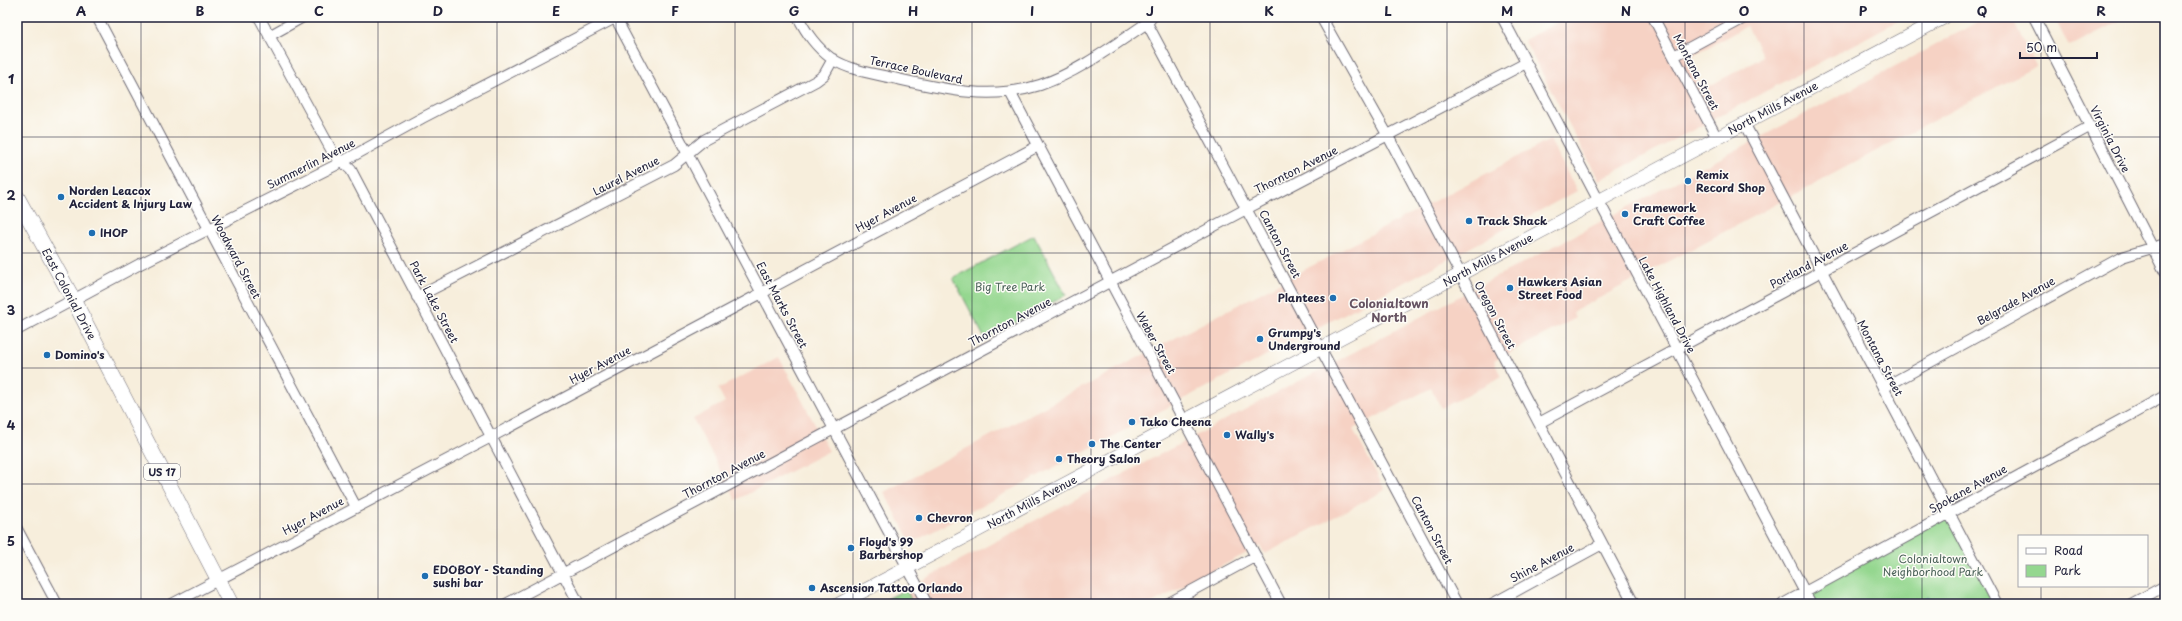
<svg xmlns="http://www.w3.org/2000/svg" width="2182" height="621" viewBox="0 0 2182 621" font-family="'Playpen Sans',sans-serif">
  <rect width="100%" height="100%" fill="#fdfcf7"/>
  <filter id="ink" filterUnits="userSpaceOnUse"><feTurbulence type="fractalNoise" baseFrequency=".025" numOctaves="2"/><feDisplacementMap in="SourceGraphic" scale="8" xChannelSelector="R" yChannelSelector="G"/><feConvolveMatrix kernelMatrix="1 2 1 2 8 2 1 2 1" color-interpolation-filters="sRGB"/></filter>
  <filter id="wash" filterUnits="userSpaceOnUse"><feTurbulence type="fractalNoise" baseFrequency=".012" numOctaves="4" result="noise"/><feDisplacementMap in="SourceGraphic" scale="16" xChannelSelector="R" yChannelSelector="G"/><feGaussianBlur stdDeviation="0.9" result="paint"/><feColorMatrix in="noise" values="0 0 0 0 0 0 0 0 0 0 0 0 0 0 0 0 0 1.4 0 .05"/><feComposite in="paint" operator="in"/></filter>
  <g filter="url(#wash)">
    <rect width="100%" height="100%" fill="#f7eedc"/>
    <path fill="#f6d2c4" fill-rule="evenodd" d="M1567,17h338l-306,163 -75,-140zM1747,26l16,31 -61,33 -16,-31z
      M1988,17h23l25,49 -463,246 3,6 -82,43 7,16 -59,31 -11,-20 -78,41 32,61 -120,64 -5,-8 -110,58h-273z
      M2054,17h68l1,2 -54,28z
      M1550,140l27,51 -666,352 -27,-51z
      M779,357l50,94 -93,49 -43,-81 32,-17 -7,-13z"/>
    <path fill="#94d78f" stroke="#5b7c65" d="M1034,235l32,60 -81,44 -32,-61z
      M1949,513l48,91h-186l-6,-12z
      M906,589l7,15h-35z"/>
    <path fill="#60bdde" stroke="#41708c" d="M1928,597l4,7h-17z"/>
  </g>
  <g filter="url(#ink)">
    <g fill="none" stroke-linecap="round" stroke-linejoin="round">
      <defs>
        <path id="minor" d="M97,17l259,490
          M259,17l74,136 18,17 228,434
          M615,17l312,587
          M798,17c9,17 18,30 34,42 17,11 42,15 61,19 49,11 98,23 147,7 39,-13 74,-40 107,-62l5,-6
          M1321,17l67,119 246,468
          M1502,17l309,587
          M1653,17l64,121
          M2034,17l131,255
          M1147,23l310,581
          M269,36l34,-19
          M1674,56l72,-39
          M1010,92l271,512
          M1744,123l253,481
          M417,297l257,-132 30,-25 112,-59 8,-6 9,-16
          M17,330l123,-66 202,-102 80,-44 193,-100
          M1883,388l239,-131 43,-13
          M1539,423l550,-296
          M17,529l40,75
          M172,604l319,-167 547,-291
          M506,604l742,-396 278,-145
          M1167,604l89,-48
          M1492,604l110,-60
          M1783,604l382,-208
          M2131,604l34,-18"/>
        <path id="major" d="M839,604l1106,-587"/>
        <path id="highway" d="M17,197l56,102 158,305"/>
      </defs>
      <use href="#minor" stroke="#6d6973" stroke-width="12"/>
      <use href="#major" stroke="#6d6973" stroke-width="14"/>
      <use href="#highway" stroke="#6d6973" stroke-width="16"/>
      <use href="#minor" stroke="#fff" stroke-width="10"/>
      <use href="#major" stroke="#fff" stroke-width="13"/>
      <use href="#highway" stroke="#fff" stroke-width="15"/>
    </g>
  </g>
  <path fill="none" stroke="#22223b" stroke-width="1" stroke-opacity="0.55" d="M141,17v587M260,17v587M378,17v587M497,17v587M616,17v587M735,17v587M853,17v587M972,17v587M1091,17v587M1210,17v587M1329,17v587M1447,17v587M1566,17v587M1685,17v587M1804,17v587M1922,17v587M2041,17v519M17,137h2148M17,253h2148M17,368h2148M17,484h2148M2041,586v18"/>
  <g fill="#1f6fb2" stroke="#fdfcf7" stroke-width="1.5">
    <circle cx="1688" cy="181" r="4"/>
    <circle cx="61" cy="197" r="4"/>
    <circle cx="1625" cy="214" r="4"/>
    <circle cx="1469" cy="221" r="4"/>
    <circle cx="92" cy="233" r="4"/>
    <circle cx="1510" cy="288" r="4"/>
    <circle cx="1333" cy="298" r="4"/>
    <circle cx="1260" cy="339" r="4"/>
    <circle cx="47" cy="355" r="4"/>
    <circle cx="1132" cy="422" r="4"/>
    <circle cx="1227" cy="435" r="4"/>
    <circle cx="1092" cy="444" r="4"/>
    <circle cx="1059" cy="459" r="4"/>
    <circle cx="919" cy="518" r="4"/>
    <circle cx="851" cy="548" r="4"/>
    <circle cx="425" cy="576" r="4"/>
    <circle cx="812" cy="588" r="4"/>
  </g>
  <g text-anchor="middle" stroke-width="3" stroke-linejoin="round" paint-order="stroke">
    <rect fill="#fdfcf7" stroke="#646373" stroke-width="1" x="144" y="464" width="36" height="16" rx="3"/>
    <g font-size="10" font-weight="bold" fill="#22223b">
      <text x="162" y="476">US 17</text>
    </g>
    <g font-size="11" fill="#22223b" stroke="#fdfcf7">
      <text transform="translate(916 70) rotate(12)" y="4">Terrace Boulevard</text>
      <text transform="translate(1696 72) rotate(62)" y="4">Montana Street</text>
      <text transform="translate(1773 108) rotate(-28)" y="4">North Mills Avenue</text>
      <text transform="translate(2110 139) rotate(63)" y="4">Virginia Drive</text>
      <text transform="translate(311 164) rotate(-27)" y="4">Summerlin Avenue</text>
      <text transform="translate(1296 170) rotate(-27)" y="4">Thornton Avenue</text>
      <text transform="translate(626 176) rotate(-27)" y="4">Laurel Avenue</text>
      <text transform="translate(886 213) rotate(-28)" y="4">Hyer Avenue</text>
      <text transform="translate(1280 244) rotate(62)" y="4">Canton Street</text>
      <text transform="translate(236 257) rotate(62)" y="4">Woodward Street</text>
      <text transform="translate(1488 260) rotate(-28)" y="4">North Mills Avenue</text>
      <text transform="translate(1809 265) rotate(-28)" y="4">Portland Avenue</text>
      <text transform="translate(69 294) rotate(62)" y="4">East Colonial Drive</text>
      <text transform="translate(2016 301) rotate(-29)" y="4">Belgrade Avenue</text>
      <text transform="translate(434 302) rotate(62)" y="4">Park Lake Street</text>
      <text transform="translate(782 305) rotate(62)" y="4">East Marks Street</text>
      <text transform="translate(1667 305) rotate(62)" y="4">Lake Highland Drive</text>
      <text transform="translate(1495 315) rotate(62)" y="4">Oregon Street</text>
      <text transform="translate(1010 322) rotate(-28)" y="4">Thornton Avenue</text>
      <text transform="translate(1156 343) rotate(61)" y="4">Weber Street</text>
      <text transform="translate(1880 358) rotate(62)" y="4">Montana Street</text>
      <text transform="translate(600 365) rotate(-28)" y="4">Hyer Avenue</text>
      <text transform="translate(724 474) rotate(-28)" y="4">Thornton Avenue</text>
      <text transform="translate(1968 489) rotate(-29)" y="4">Spokane Avenue</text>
      <text transform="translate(1032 502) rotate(-28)" y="4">North Mills Avenue</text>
      <text transform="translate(313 516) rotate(-28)" y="4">Hyer Avenue</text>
      <text transform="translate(1432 530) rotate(62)" y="4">Canton Street</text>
      <text transform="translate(1542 563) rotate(-28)" y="4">Shine Avenue</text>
    </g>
    <g font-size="11" font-weight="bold" fill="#22223b" stroke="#fdfcf7" text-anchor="start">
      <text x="1696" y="179">Remix<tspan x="1696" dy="13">Record Shop</tspan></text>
      <text x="69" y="195">Norden Leacox<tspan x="69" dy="13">Accident &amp; Injury Law</tspan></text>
      <text x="1633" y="212">Framework<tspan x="1633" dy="13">Craft Coffee</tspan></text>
      <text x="1477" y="225">Track Shack</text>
      <text x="100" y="237">IHOP</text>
      <text x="1518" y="286">Hawkers Asian<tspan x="1518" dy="13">Street Food</tspan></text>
      <text x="1325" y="302" text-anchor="end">Plantees</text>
      <text x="1268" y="337">Grumpy's<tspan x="1268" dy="13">Underground</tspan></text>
      <text x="55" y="359">Domino's</text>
      <text x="1140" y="426">Tako Cheena</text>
      <text x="1235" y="439">Wally's</text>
      <text x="1100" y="448">The Center</text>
      <text x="1067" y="463">Theory Salon</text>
      <text x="927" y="522">Chevron</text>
      <text x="859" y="546">Floyd's 99<tspan x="859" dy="13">Barbershop</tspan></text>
      <text x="433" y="574">EDOBOY - Standing<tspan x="433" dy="13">sushi bar</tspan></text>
      <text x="820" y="592">Ascension Tattoo Orlando</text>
    </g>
    <g font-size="11" fill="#4a6158" stroke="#fdfcf7">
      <text x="1010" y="291">Big Tree Park</text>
      <text x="1933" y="563">Colonialtown<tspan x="1933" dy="13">Neighborhood Park</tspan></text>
    </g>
    <g font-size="12" font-weight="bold" fill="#665362" stroke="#fdfcf7">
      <text x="1389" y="308">Colonialtown<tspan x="1389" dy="14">North</tspan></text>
    </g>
  </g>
  <rect width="2182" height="621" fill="none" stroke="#fdfcf7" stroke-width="44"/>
  <rect x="2018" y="535" width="130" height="52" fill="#fdfcf7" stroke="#a5a5ac"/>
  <rect x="2026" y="548" width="20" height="6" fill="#ffffff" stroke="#a5a5ac"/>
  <text x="2054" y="555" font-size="12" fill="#22223b">Road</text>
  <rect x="2026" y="565" width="20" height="12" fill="#94d78f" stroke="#a5a5ac"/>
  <text x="2054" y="575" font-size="12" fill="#22223b">Park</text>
  <path d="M2020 52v6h77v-6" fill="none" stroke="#22223b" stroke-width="2"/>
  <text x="2026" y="52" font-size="12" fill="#22223b" stroke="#fdfcf7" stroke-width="3" paint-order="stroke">50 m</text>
  <rect x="22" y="22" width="2138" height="577" fill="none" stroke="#22223b" stroke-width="1.5"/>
  <g font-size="13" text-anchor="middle" font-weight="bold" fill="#22223b">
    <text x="81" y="16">A</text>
    <text x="200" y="16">B</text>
    <text x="319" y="16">C</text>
    <text x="438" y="16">D</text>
    <text x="556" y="16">E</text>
    <text x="675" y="16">F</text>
    <text x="794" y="16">G</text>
    <text x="913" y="16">H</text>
    <text x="1032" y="16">I</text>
    <text x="1150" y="16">J</text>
    <text x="1269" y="16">K</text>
    <text x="1388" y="16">L</text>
    <text x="1507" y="16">M</text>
    <text x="1626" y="16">N</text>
    <text x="1744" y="16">O</text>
    <text x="1863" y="16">P</text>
    <text x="1982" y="16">Q</text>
    <text x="2101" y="16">R</text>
    <text x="11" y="84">1</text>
    <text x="11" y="200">2</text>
    <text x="11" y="315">3</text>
    <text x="11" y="430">4</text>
    <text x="11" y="546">5</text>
  </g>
</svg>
